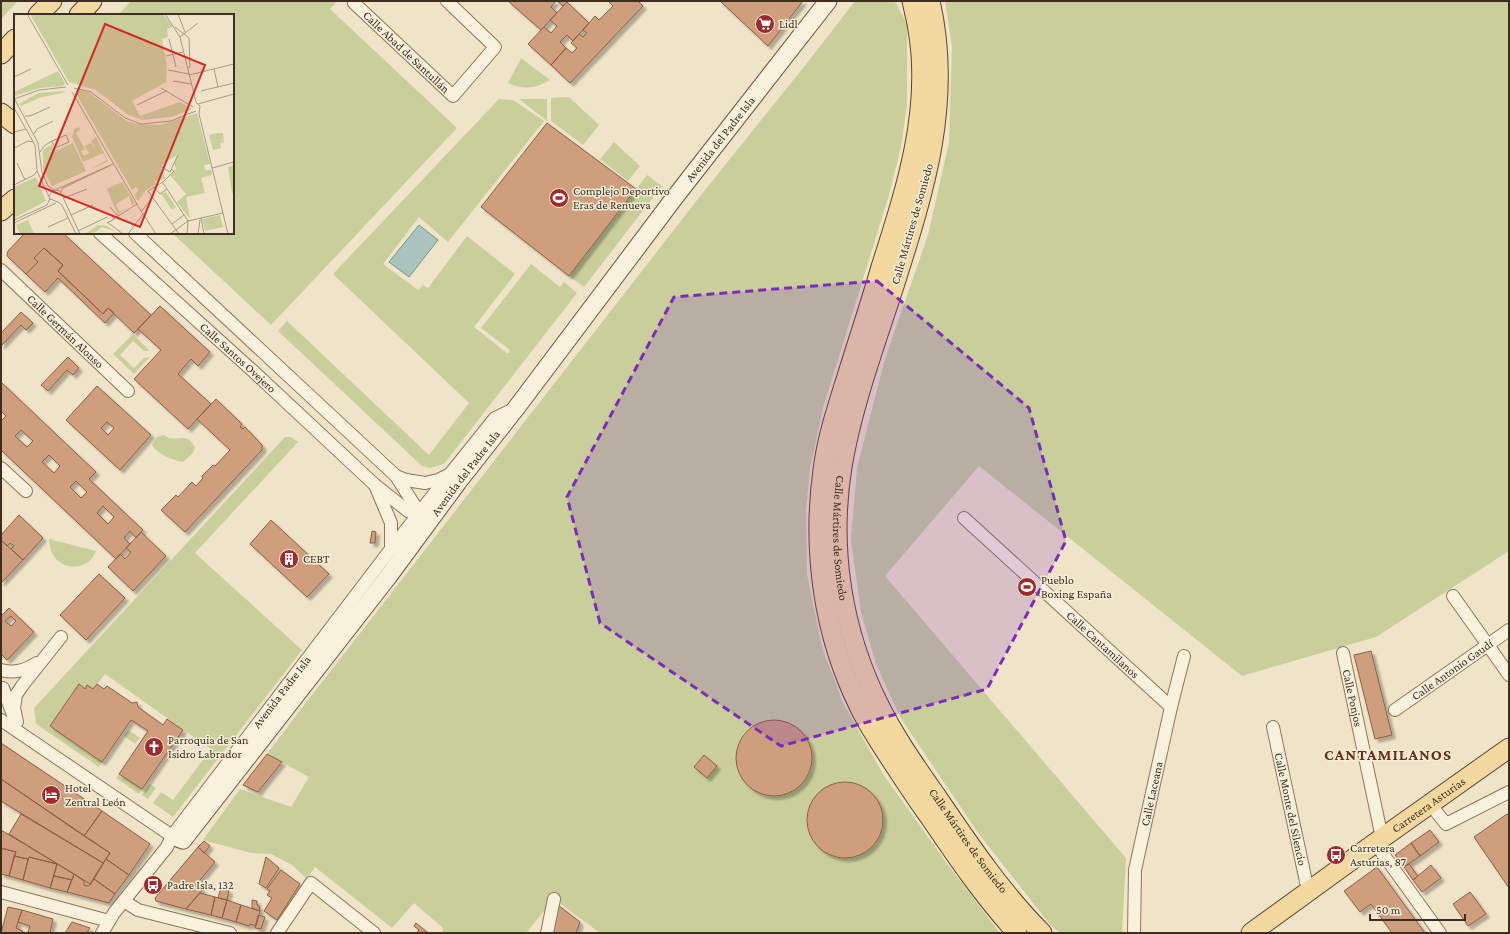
<svg xmlns="http://www.w3.org/2000/svg" width="1510" height="934" viewBox="0 0 1510 934" font-family="'Crimson Pro',serif">
  <defs>
    <filter id="shadow"><feDropShadow dx="3.5" dy="3.5" stdDeviation="1" flood-color="#0004"/></filter>
  </defs>
  <rect width="100%" height="100%" fill="#f0e4c8"/>
  <path fill="#c9cf9b" d="M1,1h17l-17,18z
    M131,1h206l-7,8 127,119 -186,197 -99,-92h61v-218h-115z
    M855,1h38l3,2 11,21v81l-6,42 -12,48 -66,213 -13,61 -4,42 1,63 15,73 21,56 40,71 65,91 52,68h-400l-46,-34 -28,34h-84l1,-5 -29,-25 -22,25 -77,-61 -8,12 -15,-14 -21,-11 -20,-1 -48,-13 37,-51 51,18 18,-30 -42,-23 31,-41 403,-518 106,-132z
    M945,1h564v550l-133,86 -134,39 -263,-210 -94,110 241,282 -4,75h-62l-8,-6 -74,-94 -78,-116 -24,-53 -15,-52 -10,-72 6,-72 28,-109 43,-124 21,-92 3,-96z
    M521,58l29,22c-16,9 -26,10 -42,3z
    M569,97l30,28 -16,20 -32,-24v-23z
    M499,99l14,1 31,21 -96,121 -29,-25 -36,47 35,26 5,-5 5,3 39,-52 48,38 -41,53 34,27 2,-4 -29,-22 50,-64 29,23 4,-5 13,11 -133,171 -14,4 -8,-2 -144,-135 9,-10 142,134 40,-52 -136,-129z
    M519,99h28v22z
    M614,142l26,24 -12,15 -28,-22z
    M647,175l15,11 -78,101 -15,-11z
    M133,334l17,17h-6l-11,-10 -13,14 14,13 10,-10 6,-1 -16,17 -21,-20z
    M164,435c2,1 4,3 6,3 11,2 17,-5 25,9l-2,6 -10,9c-9,-1 -27,-9 -31,-17l5,-8z
    M285,437h6l7,5 -103,111 107,97 -129,167 -20,-14 8,-11 12,8 38,-51 -106,-75 -12,15h-8l-6,-5 -29,42 52,36 -3,5 -63,-43 -2,-16z
    M49,539l47,12c-6,19 -33,21 -43,4 -3,-5 -3,-10 -4,-16z
    M128,730l12,8 -5,6 -11,-8z
    M119,774l23,15 -3,5 -23,-16z
    M150,784l6,4 -8,11 -6,-4z"/>
  <path fill="#a9c4bc" stroke="#6f938a" d="M419,225l19,15 -29,37 -20,-15z"/>
  <path fill="#cf9f7d" stroke="#8d5f41" fill-rule="evenodd" filter="url(#shadow)" d="M508,1h48l-5,6 6,6 -16,17z
    M557,1h11l-5,5z
    M608,1h30l5,5 -73,77 -19,-18 15,-17 6,5 5,-5 -6,-5 8,-9 4,3 4,-4 -4,-3 12,-14 4,4 14,-14z
    M720,1h83l-35,45z
    M567,2l22,21 -16,18 -6,-6 -7,7 6,6 -15,17 -23,-21 16,-17 7,6 6,-7 -7,-6z
    M547,123l89,66 -67,87 -88,-69z
    M25,233h38l88,82 -17,18 -26,-25 -5,6 -45,-43 5,-6 -19,-17 -10,10 4,4 -12,12 -18,-17 -1,-2 1,-4z
    M44,248l19,17 -5,6 45,43 5,-6 6,5 -9,10 -47,-45 -13,14 -19,-18 12,-12 -4,-4z
    M160,306l50,46 -12,14 -7,-7 -13,15 33,30 -23,25 -54,-50 27,-29 -23,-21z
    M21,312l12,11 -7,7 -5,-5 -20,21v-13z
    M68,357l11,11 -6,7 -6,-5 -19,21 -7,-6z
    M1,382l95,90 -7,7 54,51 -7,8 -6,-7 -6,7 6,6 -14,15 -115,-109v-29l5,-5 -5,-5zM21,430l12,11 -6,6 -12,-11zM49,455l11,11 -6,7 -12,-11zM76,481l11,11 -6,6 -11,-11zM103,506l11,11 -6,7 -11,-11z
    M97,386l54,49 -31,35 -54,-50zM107,422l7,6 -6,7 -7,-7z
    M216,399l26,25 -2,3 3,2 2,-2 17,18v5l-77,82 -24,-22 15,-15 2,2 14,-15 4,4 7,-8 -1,-2 11,-11 2,1 15,-16 -33,-31z
    M19,515l24,23 -20,22 -12,-11 3,-3 -4,-3 -3,3 -6,-6v-5z
    M271,520l58,54 -22,23 -57,-53z
    M372,531l4,1 -1,11h-5z
    M141,532l25,24 -33,35 -25,-24 12,-13 5,5 6,-7 -5,-4z
    M1,540l22,20 -22,23z
    M99,574l26,24 -39,42 -26,-25z
    M9,608l25,24 -27,28 -6,-6v-38zM11,616l5,5 -5,5 -6,-5z
    M1371,651l21,84 -17,4 -21,-84z
    M79,684l6,5 2,-4 6,4 4,-5 7,5 3,-3 25,17 5,-1 1,5 25,18 4,-6 16,11 -41,59 -23,-15 29,-43 -17,-11 -29,42 -52,-36z
    M736 758a38 38 0 1 1 76 0a38 38 0 1 1-76 0Z
    M1,743l101,68 -18,25 -83,-57z
    M267,754l15,8 -24,30 -15,-7z
    M704,755l13,11 -10,12 -13,-11z
    M1,779l109,74 -7,10 -102,-62z
    M807 820a38 38 0 1 1 76 0a38 38 0 1 1-76 0Z
    M102,811l48,33 -21,31 -23,-16 4,-6 -26,-17z
    M21,814l82,49 -13,21 -81,-50z
    M1507,814l2,2v72l-35,-51z
    M1,830l73,44 -2,6 -18,-4 3,-12 -28,-7 -1,2 -14,-3 2,-4 -15,-4z
    M1430,830l9,12 -19,14 -9,-13z
    M204,841l6,5 -6,7 -6,-6z
    M1411,843l9,13 -16,11 -9,-12z
    M198,847l17,15 -19,23 7,4 -17,20 -30,-8 -1,-3z
    M1,848l15,4 -7,24 -8,-2z
    M14,856l14,3 -5,21 -14,-4z
    M29,857l28,7 -7,24 -27,-8z
    M266,857l13,11 -13,20 -7,-4z
    M106,859l23,16 -14,19 -21,-15z
    M1409,864l9,12 -5,4 -9,-13z
    M1431,865l10,13 -19,14 -9,-12z
    M1377,867l48,66h-33l-21,-29 -11,8 -16,-21z
    M281,870l19,14 -23,36 -13,-9 8,-13 -5,-3 3,-4 -3,-2z
    M74,874l10,7v4l2,1 4,-1 4,-6 21,15 -6,9 -42,-11z
    M54,876l18,4 -5,12 -17,-4z
    M221,888l8,2 -2,10 -9,-2z
    M1470,892l16,22 -18,12 -15,-22z
    M200,893l15,4 -4,18 -25,-6z
    M215,897l12,3 -5,18 -11,-3z
    M227,900l14,5 -5,17 -14,-4z
    M252,900l5,1v4l2,1 1,5 -8,-3z
    M241,905l19,6 -4,15 -6,-2 -1,2 -13,-4z
    M558,905l22,17 -4,11h-24z
    M8,907l14,3 -6,18 7,3 -1,2h-21z
    M22,910l31,9 -3,14h-21l-1,-1 2,-6 -12,-4z
    M258,915l7,2 -4,12 -6,-1z
    M72,922l18,6 -4,5h-21z
    M416,923l12,10h-11l2,-3 -5,-4z"/>
  <g fill="none" stroke-linecap="round" stroke-linejoin="round">
    <defs>
      <g id="minor">
        <path id="s1" d="M355,1l-1,2 99,93 42,-49 -48,-46"/>
        <path id="s2" d="M100,233l153,138 122,114 33,26 10,4 10,-2 7,-9"/>
        <path d="M135,233l261,243 19,30 3,13"/>
        <path id="s3" d="M1,270l127,121"/>
        <path d="M1,468l25,23"/>
        <path d="M396,476l10,4 19,3 13,-3 12,-6 45,-56 19,-9"/>
        <path id="s4" d="M964,518l207,189"/>
        <path d="M391,549l57,-73"/>
        <path d="M1453,596l56,79"/>
        <path id="s5" d="M1343,653l39,185"/>
        <path d="M1,670c14,4 24,0 36,-7"/>
        <path d="M3,688l10,27"/>
        <path id="s6" d="M1395,710l114,-80"/>
        <path d="M1,720l171,116"/>
        <path d="M17,722l-3,-14 2,-13 6,-9 39,-49"/>
        <path id="s7" d="M1273,727l35,164"/>
        <path d="M1430,804l16,20 63,-32"/>
        <path d="M1375,843l65,90"/>
        <path d="M1,892l108,29"/>
        <path d="M124,901l14,9 92,23"/>
        <path id="s8" d="M102,933l12,-20 53,-66 5,-11 219,-287v-26l-16,-38"/>
        <path d="M277,933l34,-50 63,50"/>
        <path d="M547,933l7,-34"/>
        <path id="s9" d="M1134,933l1,-63 36,-163 13,-51"/>
      </g>
      <g id="secondary">
        <path id="s10" d="M172,836l11,4 205,-263 70,-95 59,-75 158,-210 153,-196"/>
      </g>
      <g id="primary">
        <path d="M912,1c2,10 5,20 6,29 14,81 -13,162 -37,237 -10,35 -22,71 -33,106 -10,32 -21,64 -25,97 -11,80 0,163 36,236 7,15 16,29 25,43 15,23 29,45 45,67 27,40 55,81 88,117"/>
        <path id="s11" d="M930,1c23,99 -5,188 -35,282 -19,59 -43,123 -53,184 -13,81 0,163 36,236 16,33 38,64 59,94 32,47 65,96 105,136"/>
        <path d="M38,15l14,-14"/>
        <path d="M79,15l13,-14"/>
        <path d="M1,54l14,-15"/>
        <path d="M1,113l14,11"/>
        <path d="M1,211l14,-12"/>
        <path id="s12" d="M1251,933l131,-95 127,-90"/>
      </g>
    </defs>
    <use href="#minor" stroke="#8d765c" stroke-width="14"/>
    <use href="#secondary" stroke="#6f573f" stroke-width="19"/>
    <use href="#primary" stroke="#5b4430" stroke-width="21"/>
    <use href="#minor" stroke="#faf1dc" stroke-width="12"/>
    <use href="#secondary" stroke="#faf1dc" stroke-width="17"/>
    <use href="#primary" stroke="#f3d9a0" stroke-width="19"/>
  </g>
  <path fill="#7b2cbf" fill-opacity="0.2" stroke="#7b2cbf" stroke-width="3" stroke-dasharray="8 5" stroke-linejoin="round" d="M877,281l152,127 37,133 -79,148 -206,57 -181,-123 -33,-126 107,-200z"/>
  <defs>
    <symbol id="supermarket-disc" viewBox="-11 -11 22 22"><circle r="9.5" fill="#9e2a2b" stroke="#f7eed8"/><path d="M-6-5.5h2.5l.6 2H6L4.5 2H-2.5L-4.4-4H-6ZM-1.5 3.2a1.3 1.3 0 1 0 .1 0ZM3 3.2a1.3 1.3 0 1 0 .1 0Z" fill="#fff"/></symbol>
    <symbol id="stadium-disc" viewBox="-11 -11 22 22"><circle r="9.5" fill="#9e2a2b" stroke="#f7eed8"/><path d="M0-5a6.5 5 0 1 0 0 10a6.5 5 0 1 0 0-10ZM-3.5-1.8h7v3.6h-7Z" fill="#fff"/></symbol>
    <symbol id="building-disc" viewBox="-11 -11 22 22"><circle r="9.5" fill="#9e2a2b" stroke="#f7eed8"/><path d="M-4-6H4V6H1V3H-1V6H-4ZM-2.5-4.3h1.7v1.8h-1.7ZM.8-4.3h1.7v1.8H.8ZM-2.5-1h1.7V.8h-1.7ZM.8-1h1.7V.8H.8Z" fill="#fff"/></symbol>
    <symbol id="church-disc" viewBox="-11 -11 22 22"><circle r="9.5" fill="#9e2a2b" stroke="#f7eed8"/><path d="M-1.2-6h2.4v3.5h3.3v2.4h-3.3V6h-2.4V-.1h-3.3v-2.4h3.3Z" fill="#fff"/></symbol>
    <symbol id="hotel-disc" viewBox="-11 -11 22 22"><circle r="9.5" fill="#9e2a2b" stroke="#f7eed8"/><path d="M-6-4.5h1.5V1H6V5H4.5V3h-9V5H-6ZM-4 0a1.8 1.8 0 1 1 3.6 0ZM.5 0V-2.5h3Q6-2.5 6 0Z" fill="#fff"/></symbol>
    <symbol id="bus-disc" viewBox="-11 -11 22 22"><circle r="9.5" fill="#9e2a2b" stroke="#f7eed8"/><path d="M-5-6H5V4H4V6H2V4H-2V6H-4V4H-5ZM-3.5-4V0h7V-4ZM-3.5 1.2v1.5H-2V1.2ZM2 1.2v1.5H3.5V1.2Z" fill="#fff"/></symbol>
  </defs>
  <g fill-rule="evenodd">
    <use href="#supermarket-disc" x="754" y="13" width="22" height="22"/>
    <use href="#stadium-disc" x="548" y="187" width="22" height="22"/>
    <use href="#building-disc" x="278" y="548" width="22" height="22"/>
    <use href="#stadium-disc" x="1016" y="576" width="22" height="22"/>
    <use href="#church-disc" x="143" y="736" width="22" height="22"/>
    <use href="#hotel-disc" x="40" y="784" width="22" height="22"/>
    <use href="#bus-disc" x="1325" y="844" width="22" height="22"/>
    <use href="#bus-disc" x="142" y="874" width="22" height="22"/>
  </g>
  <g text-anchor="middle" stroke-width="3" stroke-linejoin="round" paint-order="stroke">
    <g font-size="12" fill="#3d2e20" stroke="#f7eed8" text-anchor="start">
      <text x="779" y="28">Lidl</text>
      <text x="573" y="195">Complejo Deportivo<tspan x="573" dy="14">Eras de Renueva</tspan></text>
      <text x="303" y="563">CEBT</text>
      <text x="1041" y="584">Pueblo<tspan x="1041" dy="14">Boxing España</tspan></text>
      <text x="168" y="744">Parroquia de San<tspan x="168" dy="14">Isidro Labrador</tspan></text>
      <text x="65" y="792">Hotel<tspan x="65" dy="14">Zentral León</tspan></text>
      <text x="1350" y="852">Carretera<tspan x="1350" dy="14">Asturias, 87</tspan></text>
      <text x="167" y="889">Padre Isla, 132</text>
    </g>
    <g font-size="12" fill="#3d2e20" stroke="#f7eed8">
      <text dy="4" stroke="none"><textPath href="#s1" startOffset="74">Calle Abad de Santullán</textPath></text>
      <text dy="4" stroke="none"><textPath href="#s10" startOffset="895">Avenida del Padre Isla</textPath></text>
      <text transform="translate(912 224) rotate(-74)" y="4">Calle Mártires de Somiedo</text>
      <text dy="4" stroke="none"><textPath href="#s3" startOffset="89">Calle Germán Alonso</textPath></text>
      <text dy="4" stroke="none"><textPath href="#s2" startOffset="186">Calle Santos Ovejero</textPath></text>
      <text dy="4" stroke="none"><textPath href="#s10" startOffset="475">Avenida del Padre Isla</textPath></text>
      <text dy="4" stroke="none"><textPath href="#s11" startOffset="551">Calle Mártires de Somiedo</textPath></text>
      <text dy="4" stroke="none"><textPath href="#s4" startOffset="188">Calle Cantamilanos</textPath></text>
      <text dy="4" stroke="none"><textPath href="#s6" startOffset="70">Calle Antonio Gaudí</textPath></text>
      <text dy="4" stroke="none"><textPath href="#s8" startOffset="301">Avenida Padre Isla</textPath></text>
      <text dy="4" stroke="none"><textPath href="#s5" startOffset="46">Calle Ponjos</textPath></text>
      <text dy="4" stroke="none"><textPath href="#s9" startOffset="141">Calle Laceana</textPath></text>
      <text dy="4" stroke="none"><textPath href="#s12" startOffset="219">Carretera Asturias</textPath></text>
      <text dy="4" stroke="none"><textPath href="#s7" startOffset="84">Calle Monte del Silencio</textPath></text>
      <text dy="4" stroke="none"><textPath href="#s11" startOffset="887">Calle Mártires de Somiedo</textPath></text>
    </g>
    <g font-size="16" font-weight="bold" letter-spacing="1" fill="#6b2e1e" stroke="#f7eed8">
      <text x="1388" y="760">CANTAMILANOS</text>
    </g>
  </g>
  <g transform="translate(14 14)">
    <rect width="220" height="220" fill="#f0e4c8"/>
    <path d="M16,0h133l10,13 -6,2 1,8 -6,2 5,27 -1,16 -34,19 8,15 40,-14 12,7 -21,8 -29,3 -15,-6 -31,-24 -27,-8zM44,57l7,12 -2,3 -23,2 -26,8v-4zM65,76l11,3 35,27 11,4 25,1 36,-12 13,51 -6,1 1,5h6l1,5 -11,3 4,15 -19,4 4,22 -13,-17 9,-8 -16,-19 6,-6 -2,-6 3,-8 -17,11 5,13 -11,2 2,3 -10,6 -8,11 -4,-6 5,-5 -3,-3 -4,3 -57,-98zM48,77l4,1 -27,6 -18,8 -2,-2 19,-11zM65,113l1,3 -4,3 9,16 -4,2 3,5 5,-3 -4,-7 6,-3 5,6 -5,-8 5,-4 12,24 -21,10 20,-11 -4,-7 -20,9 -11,-25 2,-8zM204,119h5l1,9 -4,1 1,5 -8,2 -4,-15zM59,129l13,28 -34,15 -9,-17v-19l9,-6 3,7zM220,151v28h-2l-4,-26zM86,159l7,16 15,-7 13,21 -3,2 -3,-9 -13,8 3,8 7,-3 -7,5 -2,-1zM22,163l10,24 -32,17v-31zM152,178l10,15 -4,3 -11,-16zM206,201l3,12 -18,4 -3,-12zM14,206l6,14h-14l-4,-9zM84,211l9,1 8,5 -13,-4 -6,5 -11,2z" fill="#c9cf9b"/>
    <path fill="none" stroke="#a89b85" stroke-width="1" d="M13,0l41,71M151,0l15,23M164,0l7,18M161,13l14,11 1,29 -2,1M166,23l18,-14M166,23l16,65 4,4M155,25l7,28M152,42l17,-4M200,55l4,18M154,56l21,4M175,61l45,-11M0,63l17,-8M159,67l18,3M60,74l17,4 34,26 16,6 30,-3 25,-10M147,74l32,19M187,77l33,-8M58,78l65,112M0,84l24,45 4,29 6,14 6,4M0,85l25,-9 27,-3M184,90l36,-10M123,91l29,-14M186,92l-1,8 29,120M0,94l21,37 2,26 13,28 8,3M11,102h5l20,-9M0,118l12,-3M20,120l3,-5 16,-8M0,134l14,-7 5,1M26,138l4,-6 8,-5 14,-6 3,7 -14,6 -3,-7M3,149l8,17M146,152l10,6 8,-17M198,154l22,-6M157,155l3,2 -11,11 -15,9 31,43M149,169l25,38 -1,13M0,171l20,-10 3,-4M140,173l6,7 7,-5M41,176l58,-26M47,178l2,-4 46,-22M35,182l5,-6 6,1 20,43M50,184l23,-9M44,188l4,3 14,29M122,189l20,31M96,193l8,9M127,198l11,-14M57,201l22,-10M187,204l3,16M0,206l33,-15 3,-6M98,206l25,-16M93,208l16,12M0,209l42,-20M93,209l7,-4 -3,-4M158,210l12,-9M34,213l20,-9M64,217l29,-14M114,220l15,-20M156,220l18,-13 35,-8M184,220l2,-14"/>
    <path fill="#d62828" fill-opacity="0.15" stroke="#d62828" stroke-width="2" d="M91,10l100,41 -65,162 -101,-41z"/>
    <rect width="220" height="220" fill="none" stroke="#3d2e20" stroke-width="2"/>
  </g>
  <rect width="1510" height="934" fill="none" stroke="#3d2e20" stroke-width="4"/>
  <path d="M1370 914v6h95v-6" fill="none" stroke="#3d2e20" stroke-width="2"/>
  <text x="1376" y="914" font-size="12" fill="#3d2e20" stroke="#f7eed8" stroke-width="3" paint-order="stroke">50 m</text>
</svg>
